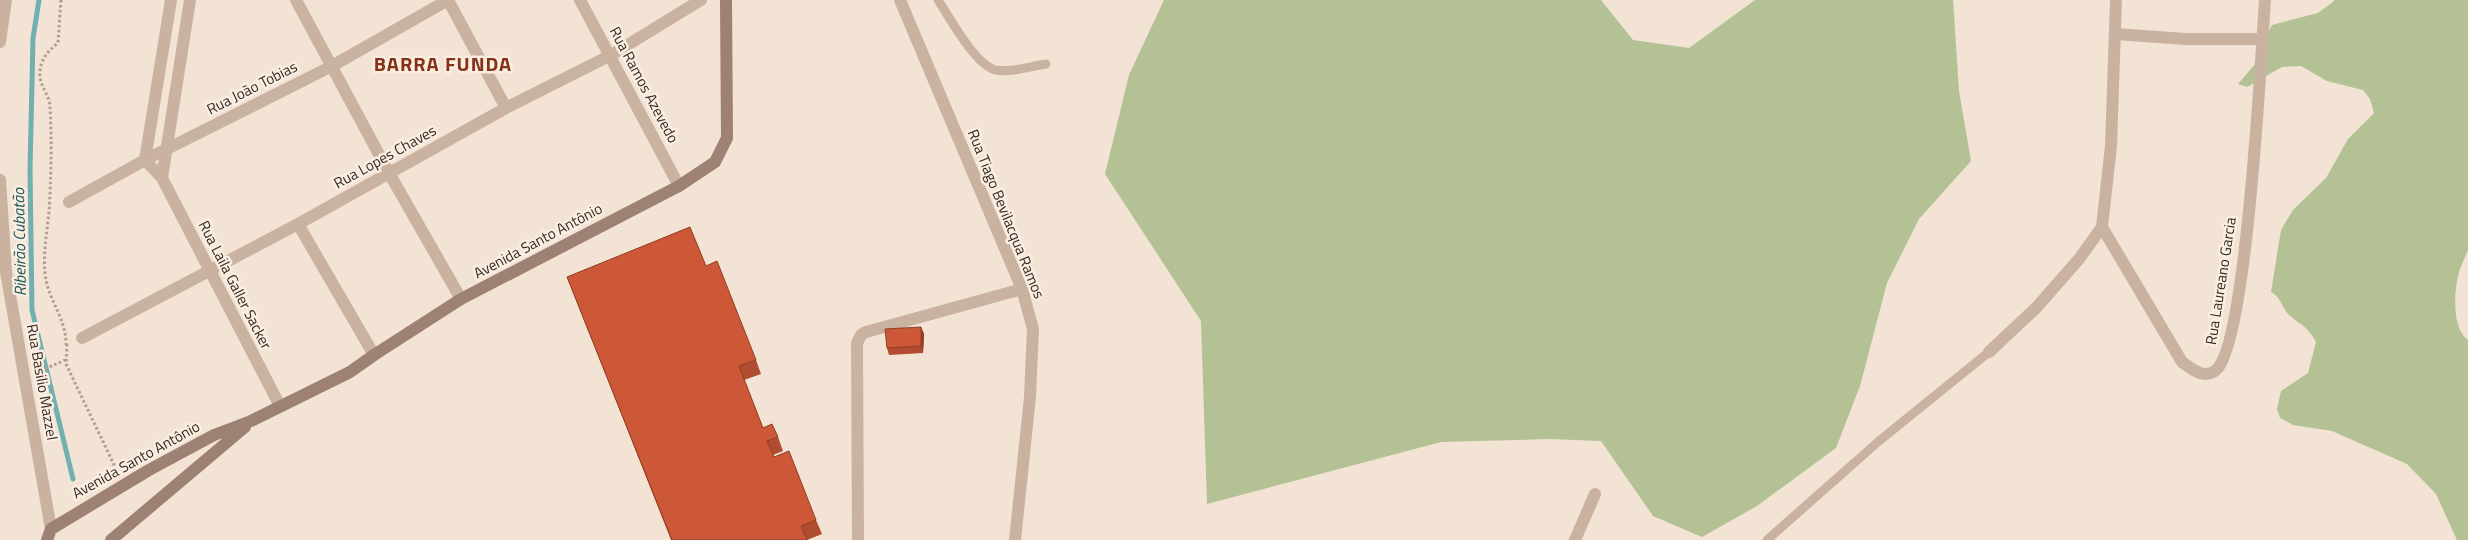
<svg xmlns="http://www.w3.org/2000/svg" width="2468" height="540" viewBox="0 0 2468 540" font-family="'Titillium Web',sans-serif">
  <rect width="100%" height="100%" fill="#f2e3d4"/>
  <path fill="#b3c194" d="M1164,0h437l32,40 56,8 66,-48h198l6,91 12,70 -52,58 -32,64 -27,103 -24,62 -79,58 -55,31 -49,-21 -52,-75 -52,-2 -108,3 -234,62 -6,-183 -96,-147 24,-99z
    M2334,0h134v250c-3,8 -8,17 -10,26 -4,18 -6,52 10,64v200h-11l-21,-46 -29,-30 -75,-33 -39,-6 -13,-7 -3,-9 4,-18 27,-18 8,-31c-10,-18 -15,-16 -28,-28 -6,-7 -8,-18 -17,-22l10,-62 12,-20 33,-32 22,-39 26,-26 -4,-14 -7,-9 -36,-9 -26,-15 -19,1 -35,20 -9,-3 30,-35v-16l4,-8 46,-12 15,-11z"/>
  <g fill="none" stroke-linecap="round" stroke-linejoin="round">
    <path stroke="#72afb0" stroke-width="5" d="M39,0l-6,38 -3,131 2,141 41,169"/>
    <path stroke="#b59c8b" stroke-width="3" stroke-dasharray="2.5 2.5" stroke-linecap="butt" d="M61,0l-3,43c-10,8 -16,15 -18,27 -2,15 9,23 10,36 2,31 1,75 -1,106 -2,21 -6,41 -4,61 2,26 22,46 21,72
      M67,344l-1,20 52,109
      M36,373l29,-13"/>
    <path stroke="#cab2a0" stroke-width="9" d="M938,0c12,18 37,65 58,70 14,3 35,-4 50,-6
      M1767,540l112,-99 110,-89"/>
    <path stroke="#cab2a0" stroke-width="12" d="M296,0l93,173 72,126
      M448,0l58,108
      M580,0l99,186
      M900,0l122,289 11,40 -3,68 -15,143
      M2115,34l71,5h76
      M0,42l6,-42
      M0,180l6,92 45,257
      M69,202l76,-42 187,-94 116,-66
      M298,224l76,131
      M2102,227l80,135c10,7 22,18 34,8 31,-26 45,-314 49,-370
      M82,338l216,-114 208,-116 105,-53 90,-55
      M1989,352l47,-44 43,-49 23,-32 9,-81 5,-146
      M858,540l-1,-197 4,-8 5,-3 156,-43
      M1575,540l20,-46"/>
    <path stroke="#cab2a0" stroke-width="12" d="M171,0l-26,160 17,18 118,228
      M162,178l28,-178"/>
    <path stroke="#9d8172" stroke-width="12" d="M47,540l4,-11 98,-59 65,-35 37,-14 99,-49 24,-17 87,-56 218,-113 36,-24 12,-24 -1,-138
      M111,540l134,-113"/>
  </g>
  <path fill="#b04c2f" d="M567,277l189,83 5,14 -17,6 19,48 15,9 5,14 -10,4 43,65 6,14 -15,6h-136z
    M921,327l3,7 -1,19 -34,2 -2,-7z"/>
  <path fill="#903e26" d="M921,327l3,7 -1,19 -2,-7z"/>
  <path fill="#cd5837" stroke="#903e26" d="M690,227l16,39 11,-5 39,99 -17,6 24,62 9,-4 6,13 -11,4 7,16 15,-6 27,69 -15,6 6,14h-135l-105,-263z
    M921,327v19l-34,2 -2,-19z"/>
  <g text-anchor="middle" stroke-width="5" stroke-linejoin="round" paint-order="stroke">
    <g font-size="15" fill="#332824" stroke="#faeee1">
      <text transform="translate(644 85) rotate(62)" y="5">Rua Ramos Azevedo</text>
      <text transform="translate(252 88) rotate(-27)" y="5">Rua João Tobias</text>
      <text transform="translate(385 157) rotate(-29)" y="5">Rua Lopes Chaves</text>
      <text transform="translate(1006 214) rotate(68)" y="5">Rua Tiago Bevilacqua Ramos</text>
      <text transform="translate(538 241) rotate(-28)" y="5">Avenida Santo Antônio</text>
      <text transform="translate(2221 281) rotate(-81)" y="5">Rua Laureano Garcia</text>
      <text transform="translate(235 285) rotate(63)" y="5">Rua Laila Galler Sacker</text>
      <text transform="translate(42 382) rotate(80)" y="5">Rua Basilio Mazzel</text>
      <text transform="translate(136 460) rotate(-29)" y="5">Avenida Santo Antônio</text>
    </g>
    <g font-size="16" font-style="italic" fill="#185456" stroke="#faeee1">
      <text transform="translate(19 242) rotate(-91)" y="6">Ribeirão Cubatão</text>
    </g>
    <g font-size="20" font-weight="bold" letter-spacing="1" fill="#863119" stroke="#faeee1">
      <text x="443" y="71">BARRA FUNDA</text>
    </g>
  </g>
</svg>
